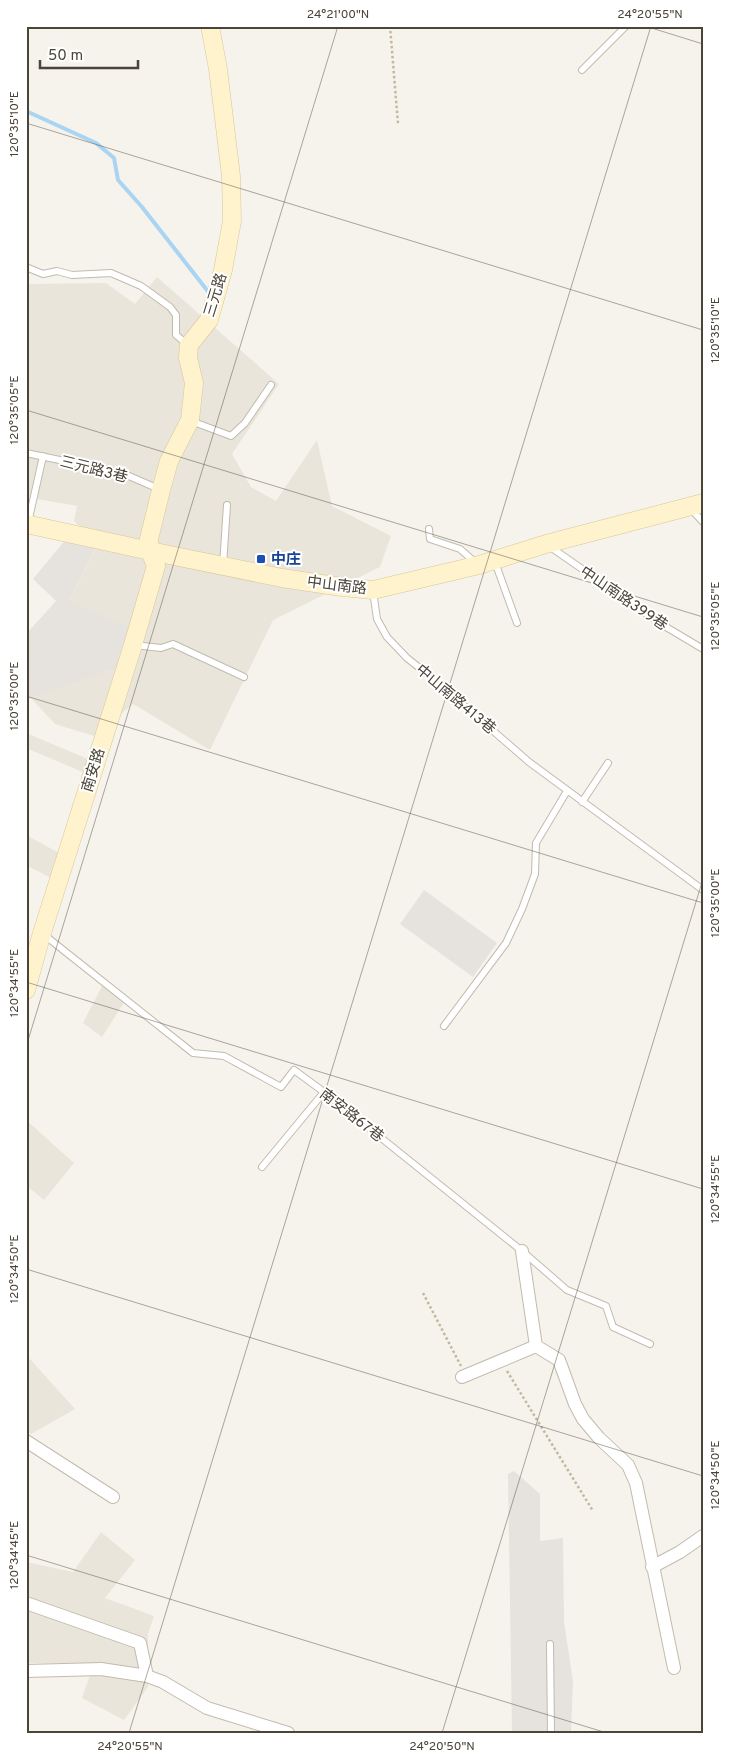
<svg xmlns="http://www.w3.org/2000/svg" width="729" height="1759" viewBox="0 0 729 1759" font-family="Overpass,'Noto Sans TC',sans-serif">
  <rect width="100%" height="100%" fill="#f6f3ec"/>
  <path fill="#eae5da" d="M157,277l122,107 -47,70 19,33 25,14 41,-61 15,66 59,30 -11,31 -107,53 -63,130 -77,-46 -39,32 -39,-12 -24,-26 89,-31 -51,-66 29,-57 -24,-23 3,-15 -51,-9v-213l80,-1 29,21z
    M26,733l62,26 -3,14 -59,-25z
    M26,835l33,18 -8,25 -25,-13z
    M103,984l22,17 -23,36 -19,-14z
    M26,1120l48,43 -30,37 -18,-15z
    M30,1359l45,50 -44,25 -5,-3v-69z
    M101,1532l34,28 -30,38 49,18 -6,17v54l-24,33 -42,-22 12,-35h-68v-101l47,10z"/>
  <path fill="#e6e2dd" d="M67,538l31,5 -29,58 63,27 -12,39 -94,33v-66l30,-33 -23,-22z
    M424,890l73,53 -24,34 -73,-53z
    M514,1471l26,23v47l23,-3 1,84 9,59 -2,52h-59l-4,-259z"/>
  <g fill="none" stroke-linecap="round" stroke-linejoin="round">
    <path stroke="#a9d4f2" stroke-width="4" d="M26,111l70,32 18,15 4,22 24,27 68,87"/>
    <defs>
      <path id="lane" d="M582,70l44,-44
        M26,267l17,7 14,-3 15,4 39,-2 30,13 29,21 6,8v20l12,10
        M191,421l40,15 14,-13 26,-38
        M26,453l96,20 37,16
        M690,508l13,14
        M28,523l15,-67
        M429,529l1,10 30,10 16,14
        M549,546l112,78 42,25
        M495,562l22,61
        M223,565l4,-60
        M373,591l4,28 10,18 20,21 24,19 98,85 174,128
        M134,645l27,3 12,-4 71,33
        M582,802l26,-39
        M43,934l150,119 31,3 57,31 13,-17 30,22 198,159 45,39 39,16 7,21 37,17
        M444,1026l62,-83 16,-34 13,-35 1,-31 31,-52
        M262,1167l62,-75
        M550,1644l1,89"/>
      <path id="street" d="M522,1251l14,95
        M462,1377l74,-31 23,14 16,44 8,15 16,19 29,27 8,18 38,185
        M26,1441l87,56
        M652,1567l28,-15 23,-16
        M26,1603l114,40 7,33
        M26,1671l75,-2 46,7 16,6 44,26 81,25"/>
      <path id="secondary" d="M26,524l124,27 132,27 60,9 31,3 106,-25 67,-21 157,-41
        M26,990l16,-57 91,-288 23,-79 -6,-15 -1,-12 12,-49 8,-29 21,-41 4,-37 -6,-25 1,-13 20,-25 14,-50 9,-49 -1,-45 -13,-107 -8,-43"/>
    </defs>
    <use href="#lane" stroke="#c2bbae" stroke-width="8"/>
    <use href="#street" stroke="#c2bbae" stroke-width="14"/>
    <use href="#secondary" stroke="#d6c79b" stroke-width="19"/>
    <path stroke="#c4b79f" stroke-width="2.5" stroke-dasharray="2.5 2.5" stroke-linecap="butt" d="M390,26l8,98
      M423,1293l38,73
      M507,1371l86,140"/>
    <use href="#lane" stroke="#fff" stroke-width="6"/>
    <use href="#street" stroke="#fff" stroke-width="12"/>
    <use href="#secondary" stroke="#fff3cd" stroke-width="18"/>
  </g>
  <path fill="none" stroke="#4b4439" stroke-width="1" stroke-opacity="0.45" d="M645,26l58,18M26,123l677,207M26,410l677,207M26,696l677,207M26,982l677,207M26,1047l312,-1021M26,1269l677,207M26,1555l581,178M129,1733l522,-1707M442,1733l261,-854"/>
  <rect fill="#1a4fb4" stroke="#fff" stroke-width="2" x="256" y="554" width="10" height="10" rx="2.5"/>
  <g text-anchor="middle" stroke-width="4" stroke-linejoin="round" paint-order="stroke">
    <g font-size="15" fill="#4b4439" stroke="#fff">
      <text transform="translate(215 295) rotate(-73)" y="5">三元路</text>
      <text transform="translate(94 469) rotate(14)" y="5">三元路3巷</text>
      <text transform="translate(337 585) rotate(7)" y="5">中山南路</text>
      <text transform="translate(624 598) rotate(34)" y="5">中山南路399巷</text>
      <text transform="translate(456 699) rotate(40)" y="5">中山南路413巷</text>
      <text transform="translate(93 770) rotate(-73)" y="5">南安路</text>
      <text transform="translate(352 1115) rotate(38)" y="5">南安路67巷</text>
    </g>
    <g font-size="15" font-weight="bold" fill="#164399" stroke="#fff" text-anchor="start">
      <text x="271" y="564">中庄</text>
    </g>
  </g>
  <rect width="729" height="1759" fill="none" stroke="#ffffff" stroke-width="55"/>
  <path d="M40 60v8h98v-8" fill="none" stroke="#4b4439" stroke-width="2.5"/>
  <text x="48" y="60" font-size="15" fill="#4b4439" stroke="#ffffff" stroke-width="4" paint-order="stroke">50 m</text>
  <rect x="28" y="28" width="674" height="1704" fill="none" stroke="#4b4439" stroke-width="2"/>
  <g font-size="12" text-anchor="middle" fill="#4b4439">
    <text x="338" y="18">24°21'00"N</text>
    <text x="650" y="18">24°20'55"N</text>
    <text transform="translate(14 124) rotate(-90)" y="4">120°35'10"E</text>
    <text transform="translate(715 330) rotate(-90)" y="4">120°35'10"E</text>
    <text transform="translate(14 410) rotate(-90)" y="4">120°35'05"E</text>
    <text transform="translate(715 616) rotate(-90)" y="4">120°35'05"E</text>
    <text transform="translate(14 696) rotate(-90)" y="4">120°35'00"E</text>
    <text transform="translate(715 903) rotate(-90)" y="4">120°35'00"E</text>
    <text transform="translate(14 983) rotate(-90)" y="4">120°34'55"E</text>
    <text transform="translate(715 1189) rotate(-90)" y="4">120°34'55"E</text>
    <text transform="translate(14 1269) rotate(-90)" y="4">120°34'50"E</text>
    <text transform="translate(715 1475) rotate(-90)" y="4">120°34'50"E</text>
    <text transform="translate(14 1555) rotate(-90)" y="4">120°34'45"E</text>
    <text x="130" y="1750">24°20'55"N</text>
    <text x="442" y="1750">24°20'50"N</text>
  </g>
</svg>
